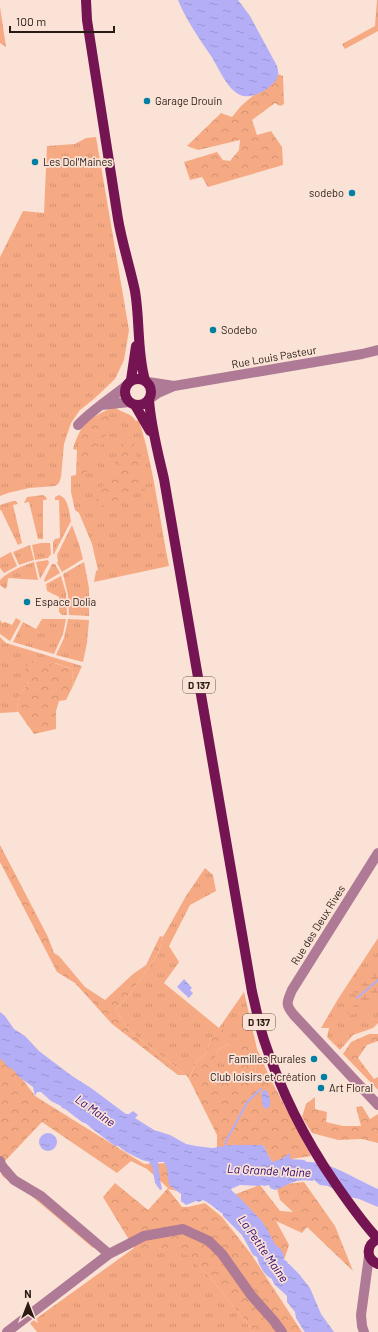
<svg xmlns="http://www.w3.org/2000/svg" width="378" height="1332" viewBox="0 0 378 1332" font-family="Barlow,sans-serif">
  <defs>
    <pattern id="grass-tufts" width="24" height="20" patternUnits="userSpaceOnUse"><rect width="24" height="20" fill="#f6aa84"/><path d="M3 7l-1-3M5 7V3M7 7l1-3M15 17l-1-3M17 17v-4M19 17l1-3" fill="none" stroke="#d39271"/></pattern>
    <pattern id="forest-crowns" width="20" height="18" patternUnits="userSpaceOnUse"><rect width="20" height="18" fill="#f6aa84"/><path d="M2 6a3 3 0 1 1 6 0M12 15a3 3 0 1 1 6 0" fill="none" stroke="#d39271"/></pattern>
    <pattern id="wetland-marsh" width="20" height="14" patternUnits="userSpaceOnUse"><rect width="20" height="14" fill="#f6aa84"/><path d="M1 5h8M5 5V1M11 12h8M15 12V8" fill="none" stroke="#d39271"/></pattern>
    <pattern id="water-ripples" width="26" height="14" patternUnits="userSpaceOnUse"><rect width="26" height="14" fill="#b3aef5"/><path d="M2 4q2-2 4 0t4 0M15 11q2-2 4 0t4 0" fill="none" stroke="#9a95d1"/></pattern>
  </defs>
  <rect width="100%" height="100%" fill="#fae2d6"/>
  <path fill="url(#grass-tufts)" d="M377,0h1v31l-33,18 -3,-5 33,-18z
    M0,7l6,40 -6,-4z
    M96,137l33,193 -5,30 -9,19 -20,19 -15,12 -9,13 -7,21 -3,33 -2,6 -4,3 -26,2 -21,5 -8,3v-239l23,-46 21,2 3,-67 28,-2 11,-6z
    M115,407c7,7 14,4 21,14l3,-1c15,48 20,97 30,146l-75,16 2,-11 2,-1 -6,-26 -13,-31 -4,-3 -4,-18v-16l5,-1 1,-25 -4,-1c8,-26 16,-32 42,-42z
    M43,495l4,3 -1,2h-3v39h-5l-9,-37 -5,1 3,-6z
    M59,495c10,3 10,18 12,26l-17,33h-1v-12l2,-3 5,-1 -1,-38h-4v-3z
    M13,501h3l2,3 -5,1 9,38 -4,2 -17,-35h-1v-5z
    M72,525l7,19 4,15 -21,13 -5,-9 1,-2 -1,-6z
    M41,543h9l1,11 -3,4 -13,2 -3,-15z
    M30,545l4,15 -15,5 -6,-13z
    M11,552l6,14 -13,7 -4,-5v-10z
    M48,560l1,3 -9,16 -4,-17z
    M34,562l4,18 -30,-2 -1,9 -2,2 -5,-4v-5c9,-9 22,-14 34,-18z
    M84,562l5,26v28l-20,-1 -1,-20 -5,-21z
    M52,564h3l5,9 -15,9 -1,-2z
    M61,576l5,17 1,22h-5l-3,-3v-15l-12,-6 -1,-7z
    M16,618l5,3 -11,20 -10,-7v-14l2,3 3,-1 7,3z
    M42,619h24l-3,15 -9,20 -41,-12 10,-20 13,7z
    M68,619l21,1 -2,23 -4,19 -27,-7 8,-17z
    M0,637l6,6 76,23 -10,22 1,-19 -18,-6 -9,8 -17,10 -10,16 -2,13 1,2 -18,1z
    M205,868l8,7 3,16 -26,14 -21,41 10,16 -15,21 55,45 25,-36 13,57 14,31 -16,2 2,-33 -14,12 -24,25 -8,-3 -4,-12 12,-22 10,-5 -17,-7 -8,20 -7,3 -8,19 -3,-4 -53,-41 -18,-24 15,-16 28,-40 5,-17 23,-41z
    M378,938v85l-5,5 -20,7 -13,15 -13,-13 2,-9h-8l17,-29z
    M134,1248h24l29,6 23,23 44,55h-217l-7,-9z"/>
  <path fill="url(#forest-crowns)" d="M278,74l5,2 1,28 -4,2 -5,-3 -23,17 5,15 14,-4 11,16 1,18 -75,22 -6,-10 -12,3 -6,-18 33,-10 6,8 7,1 9,-11 1,-10 -42,10 -11,-4 34,-33 11,4 9,-11z
    M109,411l2,15 -29,54 -5,-13 1,-18 3,-13 8,-12z
    M131,431l14,59 -54,20z
    M45,658l2,1 -1,4 5,3 3,-3 19,6 -1,19 -6,12 -7,1 -3,10v18l-22,5 -17,-24 2,-13 10,-16 -5,-6 2,-8 4,-7 9,3 2,-2 3,1z
    M0,845l48,92 6,16 5,3 26,31 20,13 28,-26 13,-9 14,-29 3,1 -5,17 -28,40 -15,16 18,24 53,41h-8l-66,-51 -37,-41 -18,-11 -57,-110z
    M219,1028l12,7 -2,9 -10,5 -11,22 3,12 8,3 24,-25 -14,-6 4,-12 9,-4 15,10 -2,33 16,-2 40,76 -39,6 -9,-17 -46,3v-13l-28,-56 8,-19 7,-3 8,-20z
    M369,1034h9v7l-11,4 -9,13 16,21 4,-2v13l-35,-36 8,-12z
    M0,1049l35,47 109,68 25,-1 18,30 -19,-4 14,18h6l17,-4 17,14 29,37 51,78h-48l-44,-55 -23,-22 -29,-7h-24l-31,-51 12,-14 33,27 20,-22 -21,-19 -16,-8 -14,12 -75,-51 -37,39 6,10 89,72 -7,5 -65,-55 -25,-16 -3,-6z
    M315,1097v12l12,3 -1,10 17,4h18l-5,-19 6,-1 8,13 8,-5v29l-16,-4 -24,1 -26,-7 -10,-16 4,-13z
    M304,1182l31,44 18,45 -46,-44 -5,6 -26,-12 13,24 -5,15 -48,-66 24,-9 20,26 13,1 -13,-12 -4,-15z"/>
  <path fill="url(#wetland-marsh)" d="M378,972c0,6 0,19 0,26 -3,8 -21,17 -30,17l-1,-4 11,-8 3,-4 -7,-7z"/>
  <path fill="url(#water-ripples)" d="M178,0h60l12,16 27,50c3,10 0,15 -8,21 -7,6 -20,12 -29,8 -14,-7 -21,-27 -29,-39 -12,-18 -25,-36 -33,-56z
    M184,979l8,9 -2,2 3,3 -4,5 -12,-11z
    M0,1012l5,4 9,13 11,7 14,15 33,25 19,12 35,26h3l4,-3 5,4 -3,3 19,12 16,5 16,9 10,2 16,2 20,-3h31l9,17 9,-3 9,-6v6l14,1 3,2c23,-1 50,18 71,27v18l-19,-8 -9,-2 -22,-11 -8,-1 -5,-4 -1,-2 -1,2c-18,-3 -22,3 -38,9l-5,-2 -1,-3 -5,1 -3,-1 -2,1 -19,-1 -9,4 2,3 3,2 25,26 6,9 9,17 4,2 4,7v5l3,1 1,3h1l10,10 11,14 11,26 13,18h-29l-1,-1 -8,-13 -1,-6 -8,-10v-6l-13,-12 -2,-5c-8,-4 -13,-13 -15,-22l-4,-2 -11,-20 -19,-19v-2c-7,-5 -12,-10 -20,-14l-4,2 -3,-1 -10,4 -5,-4v-7l-11,-8c-3,-8 -1,-16 -6,-24h-6l2,18 2,9 -2,1 -5,-7 -3,-18 -3,-1 1,-2 -8,-2 -16,-8 -8,-6h-3l-24,-18 -4,-4 -5,-2 -17,-13 -3,-1 -1,-2 -10,-5 -10,-9h-4l-2,4 -2,-9 -14,-10 -7,-9 -2,1 -10,-11z
    M264,1090l3,1 3,8v7l-4,3 -3,-2 -2,-14z
    M39 1142a9 9 0 1 1 18 0a9 9 0 1 1-18 0Z"/>
  <g fill="none" stroke-linecap="round" stroke-linejoin="round">
    <path stroke="#b3aef5" stroke-width="2" d="M357,998l21,-18
      M225,1148l1,-7 22,-40 13,-12"/>
    <path stroke="#af7a95" stroke-width="10" d="M148,382l26,4
      M151,398l7,-5 16,-7 188,-32 16,-4
      M102,405l27,-3
      M78,425c14,-15 32,-26 48,-39
      M378,853l-86,137c-5,12 -7,14 1,24l85,91
      M0,1161l1,4 13,15 27,16 68,58
      M7,1332l102,-78 35,-18 39,-7 26,12 13,13 29,41 23,26 8,11
      M364,1332l-2,-6 -1,-11 8,-59"/>
    <path stroke="#751452" stroke-width="10" d="M86,0l1,20 31,199c4,24 12,48 17,72 5,29 2,62 10,89
      M125 392a13 13 0 1 1 26 0a13 13 0 1 1-26 0Z
      M131,380l5,-34
      M149,400c2,27 9,53 15,79l88,513c4,16 7,32 12,48 17,52 40,98 71,143 14,20 27,39 43,56
      M135,405l15,26
      M378,1239c-12,5 -13,20 0,25"/>
  </g>
  <g fill="#007fa4" stroke="#fae2d6" stroke-width="1.5">
    <circle cx="147" cy="101" r="4"/>
    <circle cx="35" cy="162" r="4"/>
    <circle cx="352" cy="193" r="4"/>
    <circle cx="213" cy="330" r="4"/>
    <circle cx="27" cy="602" r="4"/>
    <circle cx="314" cy="1059" r="4"/>
    <circle cx="324" cy="1077" r="4"/>
    <circle cx="321" cy="1088" r="4"/>
  </g>
  <g text-anchor="middle" stroke-width="3.5" stroke-linejoin="round" paint-order="stroke">
    <g fill="#fae2d6" stroke="#68574e" stroke-width="1">
      <rect x="183" y="677" width="32" height="16" rx="3"/>
      <rect x="243" y="1014" width="32" height="16" rx="3"/>
    </g>
    <g font-size="10" font-weight="bold" fill="#291b14">
      <text x="199" y="689">D 137</text>
      <text x="259" y="1026">D 137</text>
    </g>
    <g font-size="11" fill="#291b14" stroke="#fae2d6" text-anchor="start">
      <text x="155" y="105">Garage Drouin</text>
      <text x="43" y="166">Les Dol'Maines</text>
      <text x="344" y="197" text-anchor="end">sodebo</text>
      <text x="221" y="334">Sodebo</text>
      <text x="35" y="606">Espace Dolia</text>
      <text x="306" y="1063" text-anchor="end">Familles Rurales</text>
      <text x="316" y="1081" text-anchor="end">Club loisirs et création</text>
      <text x="329" y="1092">Art Floral</text>
    </g>
    <g font-size="11" fill="#291b14" stroke="#fae2d6">
      <text transform="translate(274 357) rotate(-10)" y="4">Rue Louis Pasteur</text>
      <text transform="translate(318 925) rotate(-58)" y="4">Rue des Deux Rives</text>
    </g>
    <g font-size="12" font-style="italic" fill="#2c0372" stroke="#fae2d6">
      <text transform="translate(95 1111) rotate(35)" y="4">La Maine</text>
      <text transform="translate(269 1171) rotate(3)" y="4">La Grande Maine</text>
      <text transform="translate(263 1249) rotate(55)" y="4">La Petite Maine</text>
    </g>
  </g>
  <g transform="translate(28 1304)" stroke="#fae2d6" stroke-width="3" paint-order="stroke">
  <path d="M0-3L7 15L0 10L-7 15Z" fill="#291b14"/>
  <text y="-6" font-size="11" font-weight="bold" text-anchor="middle" fill="#291b14">N</text>
  </g>
  <path d="M10 26v6h104v-6" fill="none" stroke="#291b14" stroke-width="2"/>
  <text x="16" y="26" font-size="12" fill="#291b14" stroke="#fae2d6" stroke-width="3" paint-order="stroke">100 m</text>
</svg>
